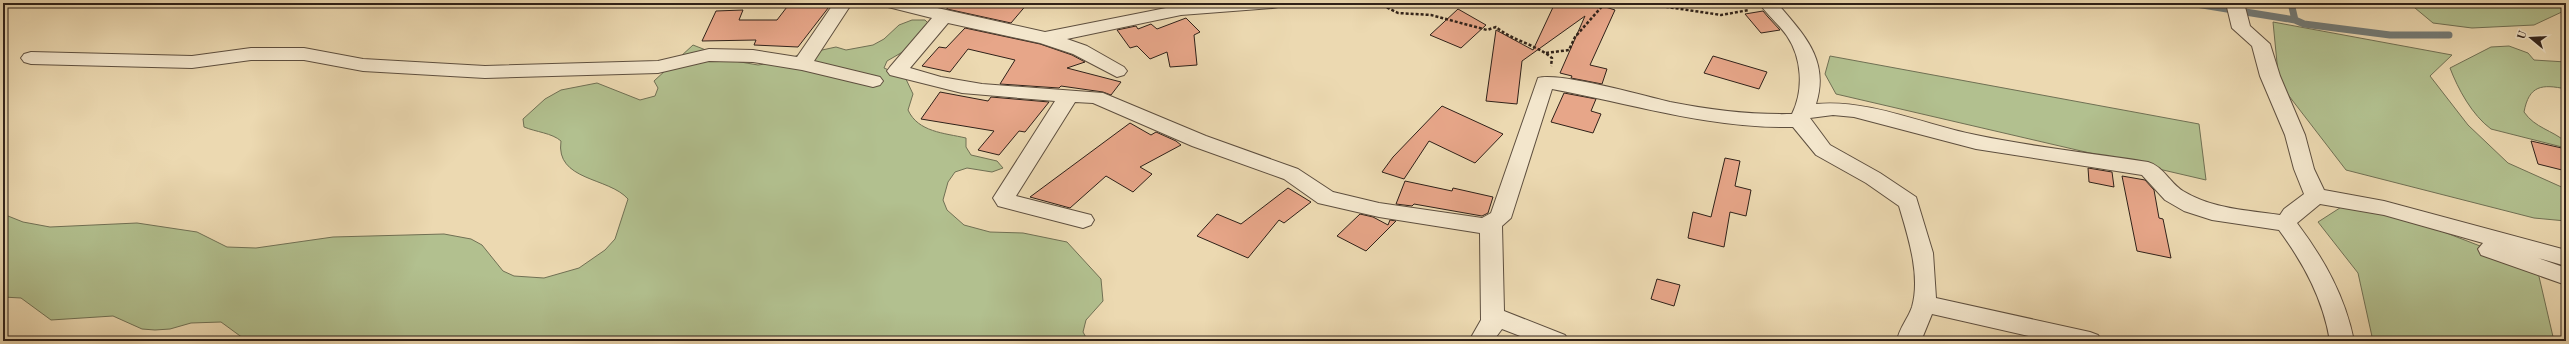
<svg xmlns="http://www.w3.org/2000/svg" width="2569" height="344" viewBox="0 0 2569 344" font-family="'Old Standard TT',serif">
  <rect width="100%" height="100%" fill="#ecd9b1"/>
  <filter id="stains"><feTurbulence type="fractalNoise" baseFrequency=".005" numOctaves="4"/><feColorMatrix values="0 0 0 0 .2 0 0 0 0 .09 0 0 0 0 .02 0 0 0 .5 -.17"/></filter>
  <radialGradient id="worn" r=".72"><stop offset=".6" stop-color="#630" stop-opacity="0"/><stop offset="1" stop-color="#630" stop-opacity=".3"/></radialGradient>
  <path fill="#b2c08f" stroke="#707054" d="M2409,3h157v7l-32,15 -62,3 -39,-5z
    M912,20h13l6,6 -25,24 -19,11 -3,7 21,9 8,17 -5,16c10,22 36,23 58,28v9l5,8 26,6 6,7 -11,4 -25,-4 -12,4 -7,10 -5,18 4,10 17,15 26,7 33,1 44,9 34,37 2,22 -17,19 -3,12 5,9h-795l-14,-3 -32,3 -26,-19 -30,1 -21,6 -15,1 -13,-1 -29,-13 -62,4 -30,-22 -18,-1v-83l20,8 27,5 87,-4 60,9 30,15 29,1 77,-11 111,-3 27,5 11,6 21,26 11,5 30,2 35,-10 26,-18 10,-11 13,-40c-19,-22 -73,-18 -67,-58 -9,-8 -25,-9 -37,-14l-1,-8 22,-20 16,-9 36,-7 43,17 15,-4 3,-8 -4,-7 39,-36 23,9 7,5 35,6 28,-4 12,-6 12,2 12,-7 14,-3 10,3 27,-5 11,-6 15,-14z
    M2273,22l179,33 -22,21 38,49 40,38 58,26v32l-32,-3 -188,-48 -67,-87z
    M2509,46l19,7 6,7 32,2v27c-24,-5 -37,-4 -42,23 11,16 28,18 42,30l-4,5 -71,-18c-19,-14 -33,-40 -41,-61l41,-21z
    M1830,56l369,68 7,56 -370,-86 -11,-20z
    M2346,204l72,18 119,46 17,73h-181l-15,-68 -40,-51z"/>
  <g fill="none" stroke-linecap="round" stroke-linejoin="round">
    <path stroke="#727b78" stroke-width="7" d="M2190,3l105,17
      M2291,3l4,17 9,4 86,11h59"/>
  </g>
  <path fill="#e7a689" stroke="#2f2119" d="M790,3h42l-34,44 -44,-2 2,-5 -54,1 14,-30 27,-1 -4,10h38z
    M948,3h80l-17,20 -64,-14z
    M1555,3h48l-4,2 16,5 -25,55 17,4 -5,15 -31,-6 1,-2 -12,-3 25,-57 -63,45 -5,43 -31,-3 10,-71 37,20z
    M1458,9l28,16 -25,23 -31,-13z
    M1763,11l5,6 12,13 -19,3 -16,-19z
    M1186,18l14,14 -6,3 3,30 -27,2 -3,-15 -17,7 -13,-13 -7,2 -13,-18 19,-4 2,3 13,-5 6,5z
    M965,28l75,16 32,11 13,7 -18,6 54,14 -10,13 -8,-3 -42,-6 -2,2 -59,-4 15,-24 -47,-11 -18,23 -28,-6 17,-19 7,1z
    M1713,56l54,16 -8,17 -55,-16z
    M940,92l48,9 3,-4 58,5 -24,30 -6,-1 -20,24 -21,-5 16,-19 -73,-12z
    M1564,93l32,6 -5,12 10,3 -8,19 -42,-11z
    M1442,106l61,28 -28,29 -46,-22 -25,38 -22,-7 11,-15z
    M1130,123l21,12 5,-3 20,9 5,4 -41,22 12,7 -19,18 -27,-16 -36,32 -40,-11z
    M2531,141l35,8v22l-28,-7z
    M1725,158l15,3 -5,25 16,4 -5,26 -16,-4 -6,35 -36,-9 5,-26 18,5z
    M2088,168l24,4 2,15 -25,-5z
    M2122,176l23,4 9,10 5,28 4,1 8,39 -34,-7z
    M1405,181l47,10 1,-3 40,9 -5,16 -6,3 -68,-12 -2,2 -16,-2z
    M1288,188l23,14 -27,21 -5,-3 -31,38 -51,-22 20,-22 24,10z
    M1360,214l13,3 15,8 2,-5 6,1 -30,30 -29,-15z
    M1657,279l23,6 -6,21 -23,-7z"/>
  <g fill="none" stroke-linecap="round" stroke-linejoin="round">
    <defs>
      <path id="street" d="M834,3h18l-38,58 66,16 3,4 -3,4 -7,2 -71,-17 -49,-8 -44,-1 -51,12 -173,5 -122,-7 -59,-11h-53l-59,8 -161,-4 -7,-2 -3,-4 3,-4 7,-2 161,4 59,-8h53l59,11 122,7 173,-5 51,-12 44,1 44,7z
        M885,3h30l130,29 136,-27 100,-2 -3,4 -6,1 -91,7 -114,24 20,7 37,21 3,4 -3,4 -7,2 -44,-23 -33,-11 -92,-20 -38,45 31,9 41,7 121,9 103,43 92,33 35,23 46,11 103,15 9,-5 47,-135c22,-6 106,18 132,24 41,8 81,13 122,12 12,-24 10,-56 -5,-78 -8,-12 -20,-21 -28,-33h18c26,31 53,56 39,101 54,-5 108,21 160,31 57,12 115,18 172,27 15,4 22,21 35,29 30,18 63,19 97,24l4,-6 20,-15 -10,-25 -9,-34 -25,-59 -8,-30 -20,-18 -6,-25h18l6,23 20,18 10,32 25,59 9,34 10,21 60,11 182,49v16l-28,-8 28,10v17l-85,-30 -3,-6 5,-6 -99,-28 -64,-11 -23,19c27,36 48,73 57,118h-24c-7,-42 -26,-77 -51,-111l-67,-10 -28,-9 -19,-11 -23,-25 -166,-26 -122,-32 -21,-2 -23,3 20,27 50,28 36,24 17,56 3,45 154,34 8,3 4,6h-52l-118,-27 -11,27h-24c2,-13 11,-22 15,-34 9,-31 -4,-71 -13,-101l-33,-23 -50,-28 -23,-28c-82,2 -160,-23 -241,-38l-41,129 -9,8 2,85 61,24 4,6h-36l-31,-12 -9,12h-24l12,-21 -1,-87 -101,-16 -61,-14 -34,-24 -92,-33 -99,-43 -18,-1 -59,94 75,19 3,5 -3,5 -8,3 -85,-22 -5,-8 62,-97 -93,-8 -72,-18 -3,-4 3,-4 42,-49 -44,-11z"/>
    </defs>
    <use href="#street" stroke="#5e4f3f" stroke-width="2"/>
    <path stroke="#2f2119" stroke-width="2.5" stroke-dasharray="3 2" stroke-linecap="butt" d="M1378,3l20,10 33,2 56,15 9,-3c17,14 39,17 56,31l-1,8
      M1641,3l80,12 28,-5
      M1546,53l23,-3 6,-13 30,-34"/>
    <use href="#street" fill="#f3e6cc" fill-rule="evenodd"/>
  </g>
  <rect width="2569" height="344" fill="none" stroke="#ecd9b1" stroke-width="16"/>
  <rect x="4" y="4" width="2561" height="336" fill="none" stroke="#2f2119" stroke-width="2"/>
  <rect x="8" y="8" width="2553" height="328" fill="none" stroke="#2f2119"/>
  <g transform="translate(2531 38) rotate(288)" stroke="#f3e6cc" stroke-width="3" paint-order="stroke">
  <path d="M0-3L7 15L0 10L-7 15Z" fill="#2f2119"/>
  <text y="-6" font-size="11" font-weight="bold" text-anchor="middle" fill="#2f2119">U</text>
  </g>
  <rect width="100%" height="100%" filter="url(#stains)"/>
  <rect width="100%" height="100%" fill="url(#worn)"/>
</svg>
